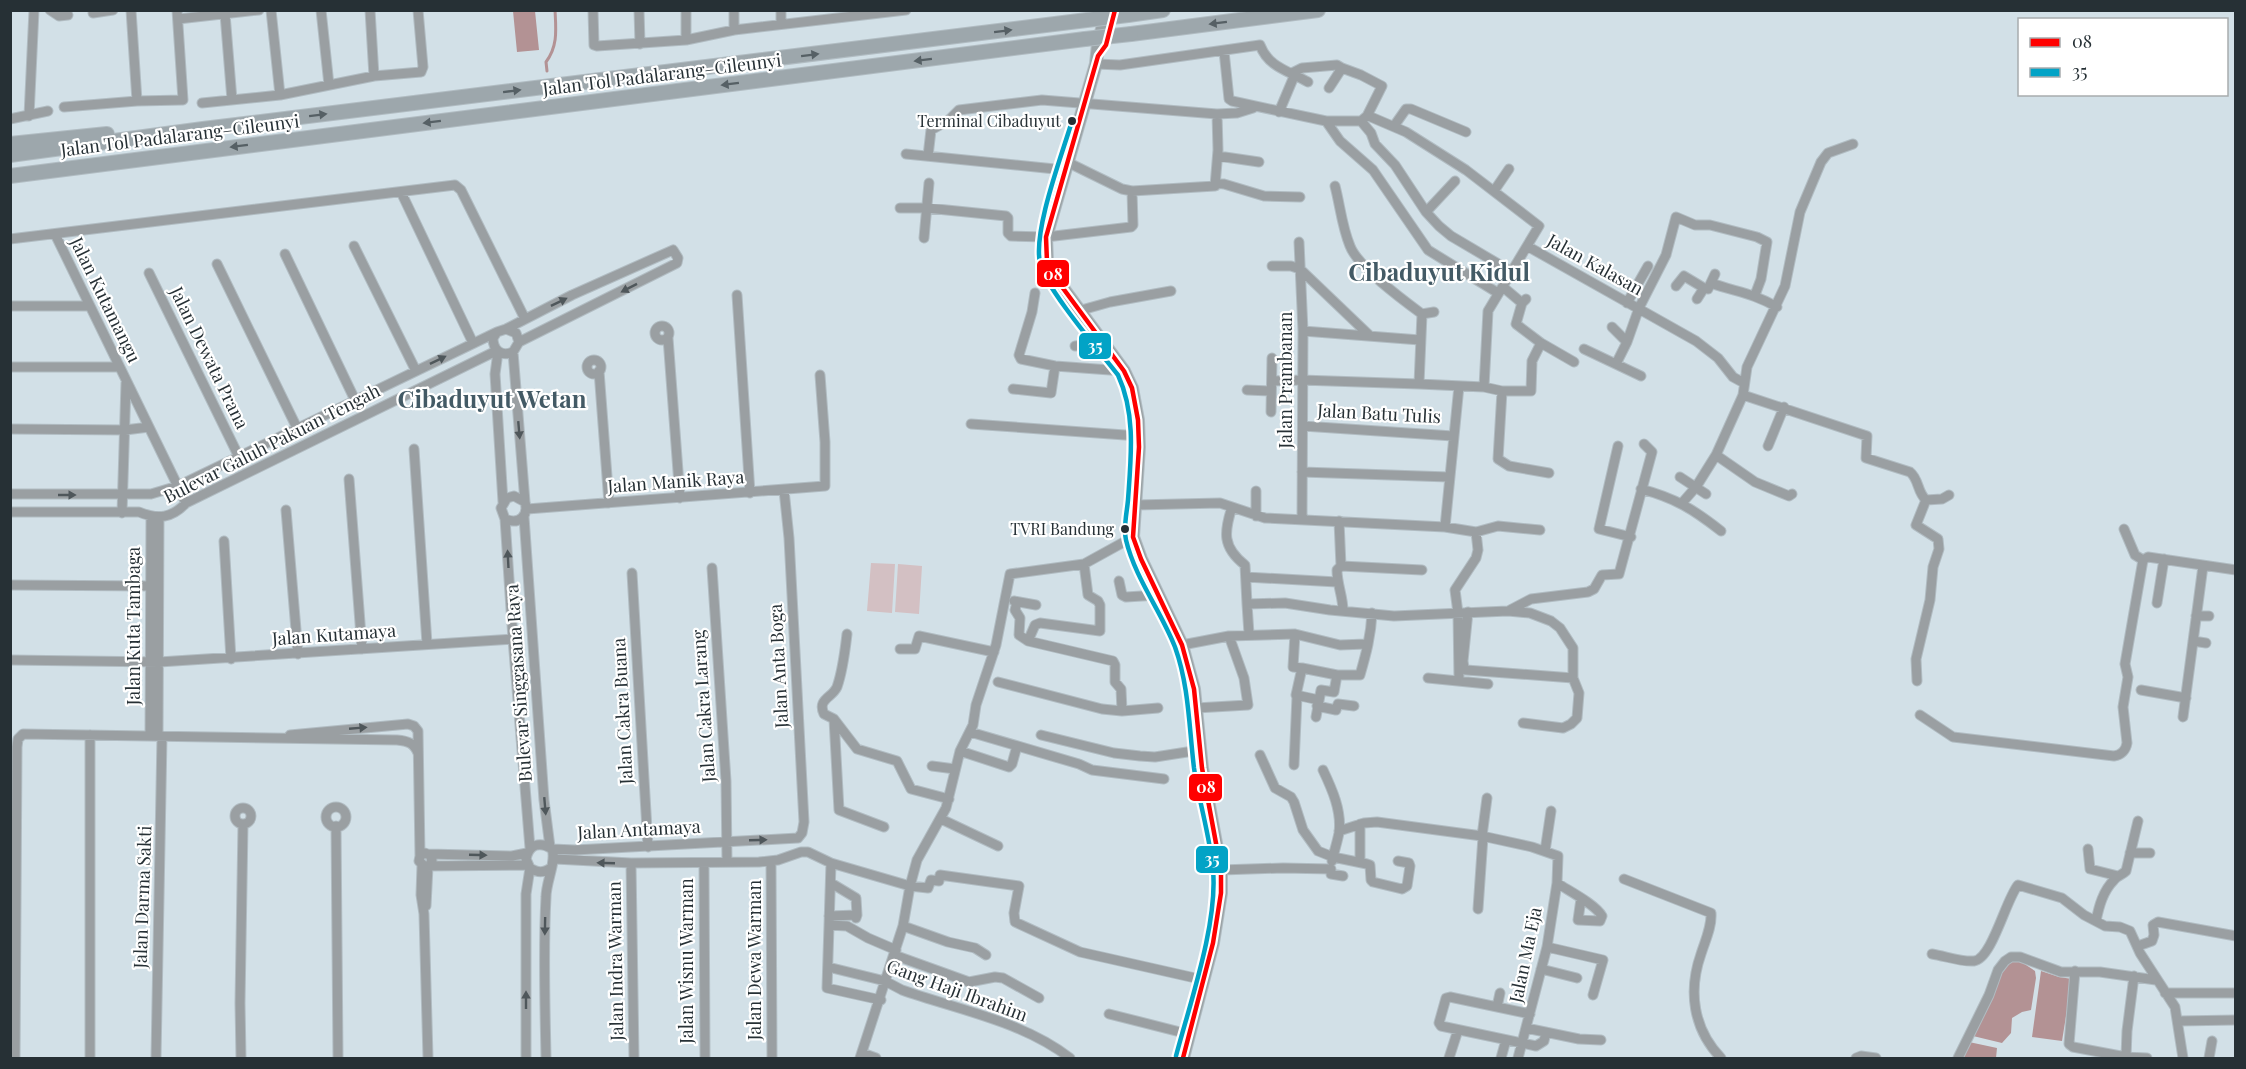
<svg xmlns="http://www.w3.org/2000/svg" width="2246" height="1069" viewBox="0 0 2246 1069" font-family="'Playfair Display',serif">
  <rect width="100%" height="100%" fill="#d2e0e7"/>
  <path fill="#d3c0c3" d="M871,563l24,1 -3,49 -25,-2z
    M898,564l24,2 -3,48 -24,-2z"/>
  <path fill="#b39294" d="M513,11h22l4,39 -22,2z
    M2011,959l9,2 15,10 1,7 -5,32 -9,2 -10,6 -1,15 -9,10 -29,-7 25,-62z
    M2041,971l18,6 13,2 -10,62 -30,-4z
    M1969,1042l28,6 -1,10h-35z"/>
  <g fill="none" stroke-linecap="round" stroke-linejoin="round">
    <path stroke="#b39294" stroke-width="3" d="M547,71l-1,-9c12,-16 10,-32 9,-52"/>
    <defs>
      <path id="minor" d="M50,10l9,6 9,-1
        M131,10l6,91
        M271,10l9,85
        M321,10l8,75
        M370,10l4,66
        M593,10l1,35 3,1 89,-6 48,-10 172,-20
        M639,10l1,34
        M686,10v30
        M734,10v20
        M781,10v14
        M93,13l20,-3
        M225,14l7,86
        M178,19l81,-9
        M1224,51l5,48 3,2 94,20h35l6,-5 4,1 35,15 60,38 73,56 -12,20
        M1096,64l24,1 140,-20c8,22 29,26 48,37
        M1342,68l19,7 21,11 -15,30
        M1292,73l10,-5 35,-3 5,3 -13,20
        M202,103l78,-8 94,-19 47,-4 2,-5 -5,-57
        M64,107l73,-6 46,-1 -6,-90
        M1279,112l16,-38
        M29,116l5,-106
        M10,119l38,-8
        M1326,121l14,20 33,29 55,80 70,43
        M1361,121l10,12 4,11 20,21 31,47 13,14 12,10 61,36
        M1394,126l12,-17h5l55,23
        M906,154l159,16
        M928,156l3,-26 18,-10 10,-10 83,-10 175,14 20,-1 16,-5
        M1218,156l41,6
        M1067,162l55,27 10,2 83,-5 3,-36 -1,-36
        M1215,183l9,1 40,12 36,1
        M1335,186c5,19 7,41 15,60 8,21 53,54 72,68l-3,70
        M1494,191l15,-22
        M401,192l72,151
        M900,208h27l79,8 2,2v15l3,3 35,1 85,-10 2,-2 -1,-34
        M1426,212l29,-31
        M55,234l131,269
        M924,238l5,-55
        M10,239l445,-54 6,5 64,129
        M1299,242l4,89 -1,187
        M354,246l62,125
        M285,254l70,146
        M217,264l80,164
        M1272,266h19l9,3 69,66
        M149,273l90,184
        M1711,283c25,9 42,10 66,24
        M1676,286l8,-10 20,12
        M1503,287l19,16 4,-4
        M1035,293l-3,19 -13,43 2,4 34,7 69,5
        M737,295l13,198
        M1697,299l7,-11 4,1 7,-15
        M1522,303l-6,21 25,19 33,19
        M1627,303l21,-37
        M10,306h79
        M1078,311l32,-9 61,-11
        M1422,314l12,-2
        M655 333a7 7 0 1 1 14 0a7 7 0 1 1-14 0Z
        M1612,327l15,15 -11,22
        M506,329l10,4 3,9 -6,10c-12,5 -20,-2 -20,-14l4,-6 9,-3 66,-34 101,-45 5,8 -1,5 -158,79
        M1303,331l117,9
        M668,338l12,160
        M1627,342l12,-34 27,-53 10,-38 19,8h15l47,12 10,5 -6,37 -6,16
        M1075,346l27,-3
        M1584,349l57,27
        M498,352l-3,22 8,128
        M513,352l12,150
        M587 367a7 7 0 1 1 14 0a7 7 0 1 1-14 0Z
        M10,367h109
        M599,371l10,132
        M1272,381l29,-1 118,4 65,3 18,4h29l1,-30 9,-18
        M1484,387l4,-76 39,-65 169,95 22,17 15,19 11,6
        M1013,389l38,4 4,-27
        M1247,390l23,1
        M1502,391l-4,68 11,7 40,7
        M1743,395l124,41 -1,22 44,14c9,7 7,20 16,28l-10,25 22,14 1,10 -6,18 -3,33 -14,59 1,22
        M1271,412l1,-54
        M971,424l168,12
        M1303,426l150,10
        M10,429l115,1 24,-3
        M1618,446l-19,83 32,8
        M1768,446l16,-39
        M414,449l13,195
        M1716,455l39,27 34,14 3,-2
        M1302,472l147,5
        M1680,477l26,17
        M349,479l13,170
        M1641,489c34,9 52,20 80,42
        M784,490l5,48 15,284 -2,11 -4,5
        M1256,491v25
        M10,494h141l27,-8 319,-154
        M1926,500l16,-1 7,-4
        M1682,503l14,-16 20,-32 27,-60 4,-28 38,-81 15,-74 21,-50 7,-9 25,-9
        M1136,505l84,-2 45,15 180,9 31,5 22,-6 42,4
        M1232,507c-8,25 -10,40 13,58l2,39 38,-1 45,7 64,6 114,-5 22,2 21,8 9,7 13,20v30l6,15 -2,25 -6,6 -8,4 -40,-5
        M527,509l298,-23v-44l-5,-67
        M286,510l12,144
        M10,512h129c19,8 33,6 47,-9l310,-152
        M122,513l4,-130
        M524,517l20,283 6,47
        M505,519c14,6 24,-3 20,-17l-11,-6 -7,2 -6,10 4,11 8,120 17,209
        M1339,521l2,45 -4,4c0,15 6,26 6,41
        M1445,527l14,-141
        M2124,529l11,26 8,5
        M224,541l7,118
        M2143,560l5,-3 88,13
        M1341,566l81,4
        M712,568l14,213 1,81
        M632,573l16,274
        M1246,577l91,5
        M1119,581l3,14 4,2 32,-2
        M10,585l141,1
        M1014,601l22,4
        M1017,602l-2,8 5,8 -1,17 9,6 85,20 2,4v17l6,7 1,22
        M2157,603l7,-44
        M1247,604l2,30
        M1510,610l21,-11 57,-7 6,-3 8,-14 17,-1 33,-122 -8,-8
        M1468,612l-5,49 1,7 2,2 107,8
        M2196,616h13
        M847,634c-2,17 -4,36 -10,53 -5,11 -20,12 -13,27l10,5 23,30 40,12 14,28 38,10
        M1295,634l-2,33 9,1 -6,27 23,5
        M1028,641l7,-16 5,-2 60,8v-26l-2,-4 -10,-6 -4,-31
        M2193,641l13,2
        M1182,645l47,-9
        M900,649h15l4,-13 75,16
        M10,660l149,2 354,-23
        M1302,668l35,7h23c6,-21 11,-39 12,-62
        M1428,678l60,6
        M1459,680l-1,-67 -3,-23 21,-32 2,-8 -2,-18
        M998,682l104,27 20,2 36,-3
        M2141,690l45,8
        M1317,706l19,4 2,-6 16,2
        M1196,708l52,-3 -4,-27 -15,-42 66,-2 45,11 26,-1
        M1920,715l33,22 161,19c7,-1 12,-6 13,-13l-4,-36 5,-30 -3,-13 18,-104
        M1316,717l5,-27 13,2 3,-17
        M2183,717l20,-151
        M834,719l5,91 45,17
        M970,732l109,32 13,6 72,9
        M150,735l1,-218
        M290,735l118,-11 6,2 4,5 2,125
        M1041,735l73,18 26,3 15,1 45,-7
        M158,736l1,-218
        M960,751l49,16 3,-3 5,-18
        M1260,755l15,33 16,9 3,5 9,28 15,21 15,6 34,7 3,1 1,15 2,2 29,7 5,-3 3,-20 -1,-3 -11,-2
        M1294,765l3,-69
        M932,766l23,3
        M1323,770c9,19 19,41 16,63 -2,10 -5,19 -7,28
        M326 817a10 10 0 1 1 20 0a10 10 0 1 1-20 0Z
        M235 816a8 8 0 1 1 16 0a8 8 0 1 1-16 0Z
        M941,819l57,27
        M336,826l2,232
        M1339,831l25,-8 13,-1 105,14 50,11 26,9 -1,27 -10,64 -29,111
        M1482,836l5,-38
        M552,849l23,1 223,-12
        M2088,849l2,20 28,7
        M1545,851l6,-40
        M801,852h7l23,11 -4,125 54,12
        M2130,853h20
        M428,854l84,2 15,-3
        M555,859l76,4 128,-1 19,-2 23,-8
        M771,861l1,197
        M1360,862v-38
        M631,863l3,195
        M704,863l1,195
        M831,863l79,23 18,2 3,-8 8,1 1,-6 79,11 -5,27 1,9 65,30 124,28
        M422,865l-1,30 3,19 4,144
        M430,865l2,-5 -2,-5 -5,-2 -5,3 -1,5 5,5 103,-1
        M1221,870l62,-2 48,1v5l12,2
        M1624,879l87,34c1,14 -6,28 -10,41 -13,37 -8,75 20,104
        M831,883l25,15 1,17
        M1557,883c12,8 38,21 45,33l-2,5 -22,-1 3,-21
        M426,906l2,-40
        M1478,909l5,-72
        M829,916l28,-1 -1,3
        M2096,921c3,-15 7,-30 18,-41 3,-4 8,-5 12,-9l12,-50
        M829,925l18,1 21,12 28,12
        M903,926l45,16 27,6 11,7
        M2138,946l14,-5 2,-6 -1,-10 5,-3 78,14
        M1547,947l56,13 -10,35
        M1932,954c13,2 29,8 42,7 18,-2 32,-62 44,-76l44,13 22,17 21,11 15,1 10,4 10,22 35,54 8,51
        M894,955l75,27 26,-5 8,1 36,20
        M828,967l57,14 17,9c57,20 120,31 168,68
        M1541,969l36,9
        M2075,971l-6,73 4,3 53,10 21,1
        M2165,993h71
        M1497,1007l3,-14
        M1109,1014l79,20
        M1530,1014l-80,-17 -4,1 -7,25 2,3 95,20 8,-5 2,-9
        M2178,1021l58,-1
        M1526,1028l53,11 22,1
        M862,1053l14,5
        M2126,1057l1,-26 7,-55
        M15,1058l2,-311 1,-8 5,-5 374,6c11,1 17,3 21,13
        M90,1058v-323
        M156,1058l6,-322
        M241,1058l-1,-55 3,-179
        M526,1058v-164l4,-26
        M546,1058c-1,-53 -3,-107 0,-161 0,-16 11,-36 6,-48 -12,-8 -23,-5 -26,10l4,9c8,5 13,5 21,0
        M860,1058l43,-132 7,-40 7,-26 29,-52 14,-57 13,-26 3,-20 20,-60 14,-71 74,-10 49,-27
        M1449,1058l9,-28
        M1501,1058l5,-18
        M1856,1058l5,-2 15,2
        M1958,1058l31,-63 9,-25 7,-9 6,-4h9l41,15h39l56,8
        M2209,1058l3,-17"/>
      <path id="major" d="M1107,10l-9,34 -2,20 -50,173 1,25 7,14 70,95 8,17 6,32 1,27 -6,90 8,22 41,86 12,44 8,79 19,102v23l-8,50 -30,115"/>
      <path id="highway" d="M1128,15l35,-5
        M1131,34l187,-24
        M10,144l97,-10
        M10,155l193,-26 892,-110
        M10,176l1075,-137"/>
    </defs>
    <use href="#minor" stroke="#b1bcc2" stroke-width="11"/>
    <use href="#major" stroke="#b1bcc2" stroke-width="14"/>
    <use href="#highway" stroke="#b1bcc2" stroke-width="16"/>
    <use href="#minor" stroke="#9a9fa2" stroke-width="9"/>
    <use href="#major" stroke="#9ba3a6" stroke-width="12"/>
    <use href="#highway" stroke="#9da7ac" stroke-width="14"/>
    <defs>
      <path id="highway-bridge" d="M1095,19l33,-4
        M1085,39l46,-5"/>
    </defs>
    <use href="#highway-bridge" stroke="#b1bcc2" stroke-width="16" stroke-linecap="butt"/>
    <use href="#highway-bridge" stroke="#9da7ac" stroke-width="14"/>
    <defs>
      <path id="bus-1" d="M1115,10l-9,35 -8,11 -52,181 1,25 7,14 70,95 8,17 6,32 1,27 -6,90 8,22 41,86 12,44 8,79 19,102v23l-8,50 -30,115"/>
      <path id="bus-2" d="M1072,121c-10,34 -39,109 -32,142 4,23 60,89 78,112 18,39 13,82 10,125 -1,12 -5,28 -2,40 9,38 35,71 49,107 14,39 14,80 19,121 5,34 16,68 19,102 5,53 -23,133 -37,186"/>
    </defs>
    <use href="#bus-1" stroke="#fff" stroke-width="9"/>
    <use href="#bus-2" stroke="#fff" stroke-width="9"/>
    <use href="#bus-1" stroke="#f00" stroke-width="4.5"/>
    <use href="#bus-2" stroke="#02a3c6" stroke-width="4.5"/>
  </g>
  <defs><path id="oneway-solid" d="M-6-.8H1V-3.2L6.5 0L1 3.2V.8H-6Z" transform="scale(1.5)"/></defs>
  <g fill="#566065">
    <use href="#oneway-solid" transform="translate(1218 23) rotate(173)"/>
    <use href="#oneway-solid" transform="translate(1003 31) rotate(-7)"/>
    <use href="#oneway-solid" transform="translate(810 55) rotate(-7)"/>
    <use href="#oneway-solid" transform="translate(923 60) rotate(173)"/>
    <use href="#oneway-solid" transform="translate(730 84) rotate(173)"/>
    <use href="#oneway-solid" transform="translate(512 91) rotate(-7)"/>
    <use href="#oneway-solid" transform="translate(318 115) rotate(-7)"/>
    <use href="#oneway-solid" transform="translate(432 122) rotate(173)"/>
    <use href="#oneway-solid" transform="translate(239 146) rotate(173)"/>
  </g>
  <g fill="#4f575b">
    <use href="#oneway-solid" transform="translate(629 288) rotate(153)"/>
    <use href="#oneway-solid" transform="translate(559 302) rotate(-26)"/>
    <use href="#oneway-solid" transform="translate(438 360) rotate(-26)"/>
    <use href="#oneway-solid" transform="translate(519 430) rotate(85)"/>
    <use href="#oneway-solid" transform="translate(67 495)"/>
    <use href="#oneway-solid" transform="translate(508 559) rotate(-93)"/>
    <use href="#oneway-solid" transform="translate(358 728) rotate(-5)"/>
    <use href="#oneway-solid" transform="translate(545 806) rotate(85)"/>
    <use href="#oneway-solid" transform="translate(758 840) rotate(-2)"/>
    <use href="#oneway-solid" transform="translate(478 855) rotate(2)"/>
    <use href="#oneway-solid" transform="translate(606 863) rotate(-178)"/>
    <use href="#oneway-solid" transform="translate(545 926) rotate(91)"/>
    <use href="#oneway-solid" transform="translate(526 1000) rotate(-90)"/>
  </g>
  <g fill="#263035" stroke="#fff" stroke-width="2">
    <circle cx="1072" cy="121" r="5"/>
    <circle cx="1125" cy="529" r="5"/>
  </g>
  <g text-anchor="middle" stroke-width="4.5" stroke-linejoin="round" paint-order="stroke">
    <g font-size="16" fill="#263035" stroke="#fff" text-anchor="end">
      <text x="1061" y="127">Terminal Cibaduyut</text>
      <text x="1114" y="535">TVRI Bandung</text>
    </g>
    <g font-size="18" fill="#263035" stroke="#fff">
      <text transform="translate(662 75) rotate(-7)" y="6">Jalan Tol Padalarang–Cileunyi</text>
      <text transform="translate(180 136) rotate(-7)" y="6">Jalan Tol Padalarang–Cileunyi</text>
      <text transform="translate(1595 265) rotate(29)" y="6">Jalan Kalasan</text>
      <text transform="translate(105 300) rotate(64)" y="6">Jalan Kutamangu</text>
      <text transform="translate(209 358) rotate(64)" y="6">Jalan Dewata Prana</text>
      <text transform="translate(1286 380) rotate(-90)" y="6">Jalan Prambanan</text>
      <text transform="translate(1379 414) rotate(3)" y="6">Jalan Batu Tulis</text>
      <text transform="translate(272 444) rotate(-27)" y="6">Bulevar Galuh Pakuan Tengah</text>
      <text transform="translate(676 482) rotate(-4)" y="6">Jalan Manik Raya</text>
      <text transform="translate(134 626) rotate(-90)" y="6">Jalan Kuta Tambaga</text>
      <text transform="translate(334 635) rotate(-4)" y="6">Jalan Kutamaya</text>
      <text transform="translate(779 666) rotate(-93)" y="6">Jalan Anta Boga</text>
      <text transform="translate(519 683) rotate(-94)" y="6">Bulevar Singgasana Raya</text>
      <text transform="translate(704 706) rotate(-94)" y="6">Jalan Cakra Larang</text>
      <text transform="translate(623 711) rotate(-93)" y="6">Jalan Cakra Buana</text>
      <text transform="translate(639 830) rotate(-3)" y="6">Jalan Antamaya</text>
      <text transform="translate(143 897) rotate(-88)" y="6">Jalan Darma Sakti</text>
      <text transform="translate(1526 955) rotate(-78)" y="6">Jalan Ma Eja</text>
      <text transform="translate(755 960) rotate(-90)" y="6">Jalan Dewa Warman</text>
      <text transform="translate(616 961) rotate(-91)" y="6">Jalan Indra Warman</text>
      <text transform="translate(687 961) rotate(-90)" y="6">Jalan Wisnu Warman</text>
      <text transform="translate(957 991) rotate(20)" y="6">Gang Haji Ibrahim</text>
    </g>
    <g font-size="24" font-weight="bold" fill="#435a65" stroke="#fff">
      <text x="1439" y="281">Cibaduyut Kidul</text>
      <text x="492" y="408">Cibaduyut Wetan</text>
    </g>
  </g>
  <g stroke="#fff" stroke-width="2">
    <rect x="1036" y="259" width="34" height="29" rx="6" fill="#f00"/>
    <rect x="1078" y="332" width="34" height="28" rx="6" fill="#02a3c6"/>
    <rect x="1188" y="773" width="35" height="29" rx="6" fill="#f00"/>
    <rect x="1195" y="845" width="34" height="29" rx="6" fill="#02a3c6"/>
  </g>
  <g font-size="16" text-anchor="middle" font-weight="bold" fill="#fff">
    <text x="1053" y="280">08</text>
    <text x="1095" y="352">35</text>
    <text x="1206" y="793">08</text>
    <text x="1212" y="865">35</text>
  </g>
  <rect width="2246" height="1069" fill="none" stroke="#263035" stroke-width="24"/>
  <rect x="2018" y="18" width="210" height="78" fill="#ffffff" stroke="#a8acae" stroke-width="1.5"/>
  <rect x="2030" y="38" width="30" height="9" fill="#ff0000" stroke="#a8acae" stroke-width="1.5"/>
  <text x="2072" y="48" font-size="18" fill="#263035">08</text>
  <rect x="2030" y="68" width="30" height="9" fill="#02a3c6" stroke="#a8acae" stroke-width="1.5"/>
  <text x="2072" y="78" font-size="18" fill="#263035">35</text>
</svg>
